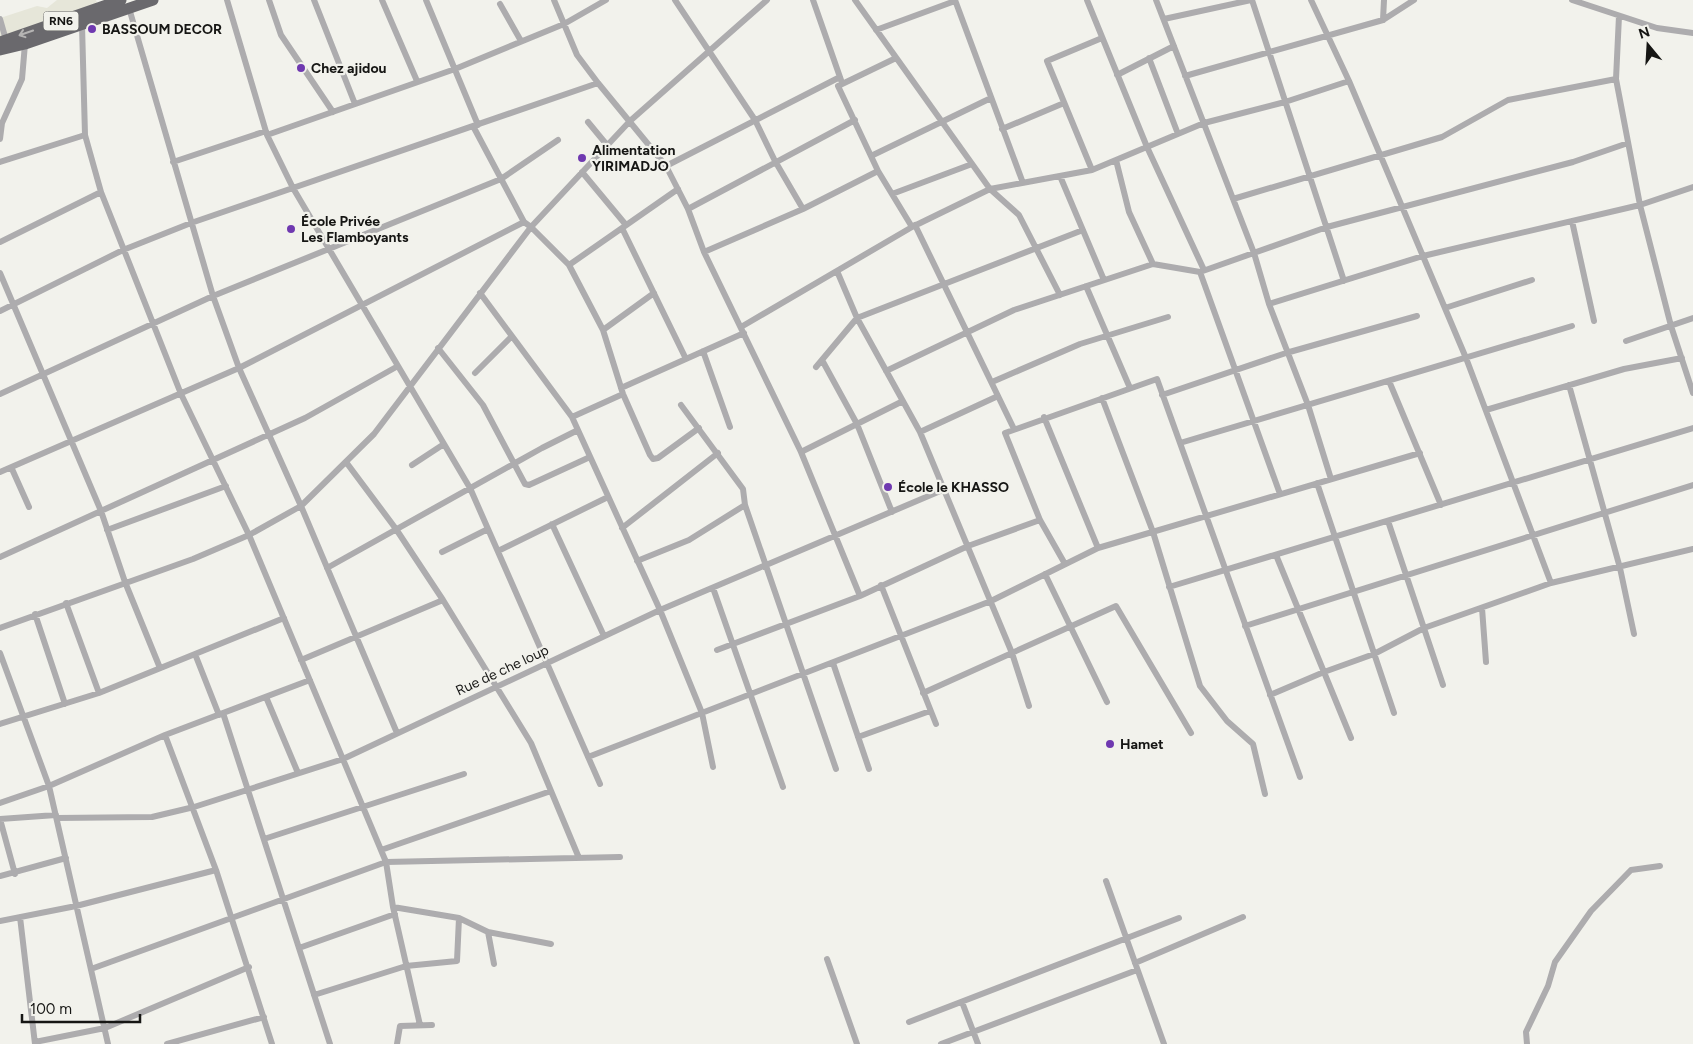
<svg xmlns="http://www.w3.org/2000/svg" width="1693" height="1044" viewBox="0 0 1693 1044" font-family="Figtree,sans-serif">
  <rect width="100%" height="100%" fill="#f2f2ec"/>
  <path fill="#e6e6d9" d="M57,0h39l2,6 -98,32v-20l37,-12 10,2z"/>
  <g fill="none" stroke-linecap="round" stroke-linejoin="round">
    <path stroke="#adacae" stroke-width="6" d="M227,0l40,135 26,53 177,300 130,296
      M269,0l12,35 52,77
      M314,0l41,104
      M382,0l35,81
      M426,0l52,125
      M554,0l23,55 21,28 68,83 22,43 16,43 97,200 59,144
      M675,0l80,120 20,41 28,48
      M813,0l28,80
      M855,0l135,189 29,26 41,80
      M955,0l68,183
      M1087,0l60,147 57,123
      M1156,0l98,253 15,51 39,101 23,74
      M1252,0l92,281
      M1311,0l38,81 117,277 85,225
      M1572,0l85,28 36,5
      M500,4l21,37
      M129,8l84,288 26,72 62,138 96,227
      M0,19l6,21
      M1164,19l87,-19
      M1383,20l1,-20
      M82,25l3,110 16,57 80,202 68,141 137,327 7,45 27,118
      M876,30l79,-29
      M896,58l-58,28 40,85 34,56
      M1149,58l29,76
      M1117,75l57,-29
      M1185,76l198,-56 31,-20
      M1616,79l3,-63
      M588,122l19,23
      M473,126l51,96 7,5 38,38 34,65 20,64 27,61 3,4 5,-1 41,-30
      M1002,129l62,-26
      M267,135l188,-66 109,-45 42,-24
      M0,139l2,-16 20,-44 3,-35
      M871,156l120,-58
      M1116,160l13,52 24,52
      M0,162l85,-27
      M173,162l93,-31
      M666,166l174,-89
      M1092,170l-45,-109 55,-23
      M582,172l44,53
      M1060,176l44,104
      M892,194l80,-30
      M1233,199l209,-62 66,-37 108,-21 24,126 31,121 22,67
      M688,209l167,-89
      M1572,221l22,100
      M915,225l99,204
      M622,228l64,131
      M0,242l101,-50
      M704,252l99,-43 75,-38
      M569,265l109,-76
      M837,271l20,47 63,114 92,221 17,53
      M1200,272l80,222
      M0,273l101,238 24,71 35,86
      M1086,286l44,102
      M480,293l92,124 88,193 42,103 11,54
      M1269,304l154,-48 217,-51 53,-18
      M1445,308l87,-28
      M0,311l123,-61 68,-27 407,-140
      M741,327l171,-100 78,-38 102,-19 112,-47 81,-21 64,-21
      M603,330l51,-37
      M1626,341l67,-23
      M438,348l45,57 42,79 4,1 61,-28
      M703,351l27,76
      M822,360l35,64 35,88
      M816,367l41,-49 226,-88
      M886,371l128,-61 139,-46 47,8 127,-45 246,-65 55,-19
      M475,373l37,-37
      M1389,381l52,124
      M992,382l88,-38 88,-27
      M1569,385l51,183 14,66
      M621,388l123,-55
      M0,394l213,-98 288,-117 57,-39
      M1162,395l124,-42 131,-37
      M1102,398l51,134 47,154 27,35 26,23 12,50
      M681,405l62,84 2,16 91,264
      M1486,410l138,-41 58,-11
      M572,417l51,-23
      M1044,417l54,131
      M920,432l78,-36
      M1180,443l392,-117
      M801,452l102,-51
      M346,462l50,67 47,71 88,143 48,115
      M412,465l32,-21
      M12,469l17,38
      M0,472l239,-104 285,-146
      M1317,483l77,230
      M1388,521l55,164
      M552,524l52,112
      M622,528l96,-75
      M107,530l119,-44
      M498,551l110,-54
      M442,552l46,-23
      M1276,555l75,183
      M0,557l305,-139 93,-52
      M637,561l52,-21 56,-35
      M1065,564l-25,-44 -35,-87 152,-54 143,398
      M327,568l215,-120 36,-18
      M1045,574l62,128
      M881,585l55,139
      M1169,587l524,-159
      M713,588l70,199
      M66,603l33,90
      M1482,608l4,54
      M35,614l30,90
      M1245,626l448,-141
      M0,628l193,-69 56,-24 52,-29 73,-72 157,-207 99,-106 137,-121
      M717,650l143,-54 108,-50 72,-26
      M0,653l49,133 59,258
      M195,654l24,61
      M301,660l142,-60
      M833,663l36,106
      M923,693l193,-87 75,127
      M1270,695l54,-23 50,-18 50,-26 127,-45 142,-34
      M266,697l32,76
      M223,713l107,331
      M0,724l99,-31 185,-75
      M165,735l51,135
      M858,737l72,-26
      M588,757l403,-156 107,-53 322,-95
      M0,803l49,-17 116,-51 145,-55
      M57,818l95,-1 42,-10 149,-48 317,-149 285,-121
      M0,819l15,55
      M0,819l56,-4
      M264,839l200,-65
      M381,850l170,-59
      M0,876l66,-18
      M1106,881l58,163
      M393,907l66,11 29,14 63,12
      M20,917l15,127
      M0,921l76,-15 140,-36 56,174
      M488,932l6,32
      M299,948l96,-34
      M827,959l30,85
      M1135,963l108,-46
      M91,969l295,-107 234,-5
      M314,995l92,-29 51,-5 2,-43
      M962,1002l16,42
      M909,1022l270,-104
      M35,1042l70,-14 144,-61
      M167,1044l97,-27
      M397,1044l3,-18 32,-1
      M941,1044l196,-74
      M1527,1044l-1,-12 22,-46 7,-24 36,-51 40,-41 29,-4"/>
    <path stroke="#6a696d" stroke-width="11" d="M0,42l121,-42
      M0,50l25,-6 128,-44"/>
  </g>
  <defs><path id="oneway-shaft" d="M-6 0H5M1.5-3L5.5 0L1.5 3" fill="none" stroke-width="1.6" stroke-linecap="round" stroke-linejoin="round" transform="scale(1.25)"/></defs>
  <use stroke="#b5b4b3" href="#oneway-shaft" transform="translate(26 33) rotate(161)"/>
  <g fill="#6f39b0" stroke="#f2f2ec" stroke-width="2">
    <circle cx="92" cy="29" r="5"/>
    <circle cx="301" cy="68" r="5"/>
    <circle cx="582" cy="158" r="5"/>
    <circle cx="291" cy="229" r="5"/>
    <circle cx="888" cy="487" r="5"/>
    <circle cx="1110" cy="744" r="5"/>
  </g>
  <g text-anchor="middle" stroke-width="4.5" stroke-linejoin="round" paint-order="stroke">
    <rect fill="#f2f2ec" stroke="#585855" stroke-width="1" x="43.5" y="11.5" width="35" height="19" rx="4"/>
    <g font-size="12" font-weight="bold" fill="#161614">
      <text x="61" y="25">RN6</text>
    </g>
    <g font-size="14" font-weight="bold" fill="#161614" stroke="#f2f2ec" text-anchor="start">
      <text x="102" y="34">BASSOUM DECOR</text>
      <text x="311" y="73">Chez ajidou</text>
      <text x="592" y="155">Alimentation<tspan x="592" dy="16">YIRIMADJO</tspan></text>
      <text x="301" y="226">École Privée<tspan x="301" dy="16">Les Flamboyants</tspan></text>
      <text x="898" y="492">École le KHASSO</text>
      <text x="1120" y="749">Hamet</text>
    </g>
    <g font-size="14" fill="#161614" stroke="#f2f2ec">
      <text transform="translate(502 670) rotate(-25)" y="5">Rue de che loup</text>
    </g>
  </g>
  <g transform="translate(1648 45) rotate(342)" stroke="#f2f2ec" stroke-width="4" paint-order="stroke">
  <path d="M0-4L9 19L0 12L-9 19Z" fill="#161614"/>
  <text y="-8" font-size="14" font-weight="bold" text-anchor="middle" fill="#161614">N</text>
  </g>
  <path d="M22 1014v8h118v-8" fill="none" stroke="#161614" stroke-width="2.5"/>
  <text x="30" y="1014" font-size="15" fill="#161614" stroke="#f2f2ec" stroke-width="4" paint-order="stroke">100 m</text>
</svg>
